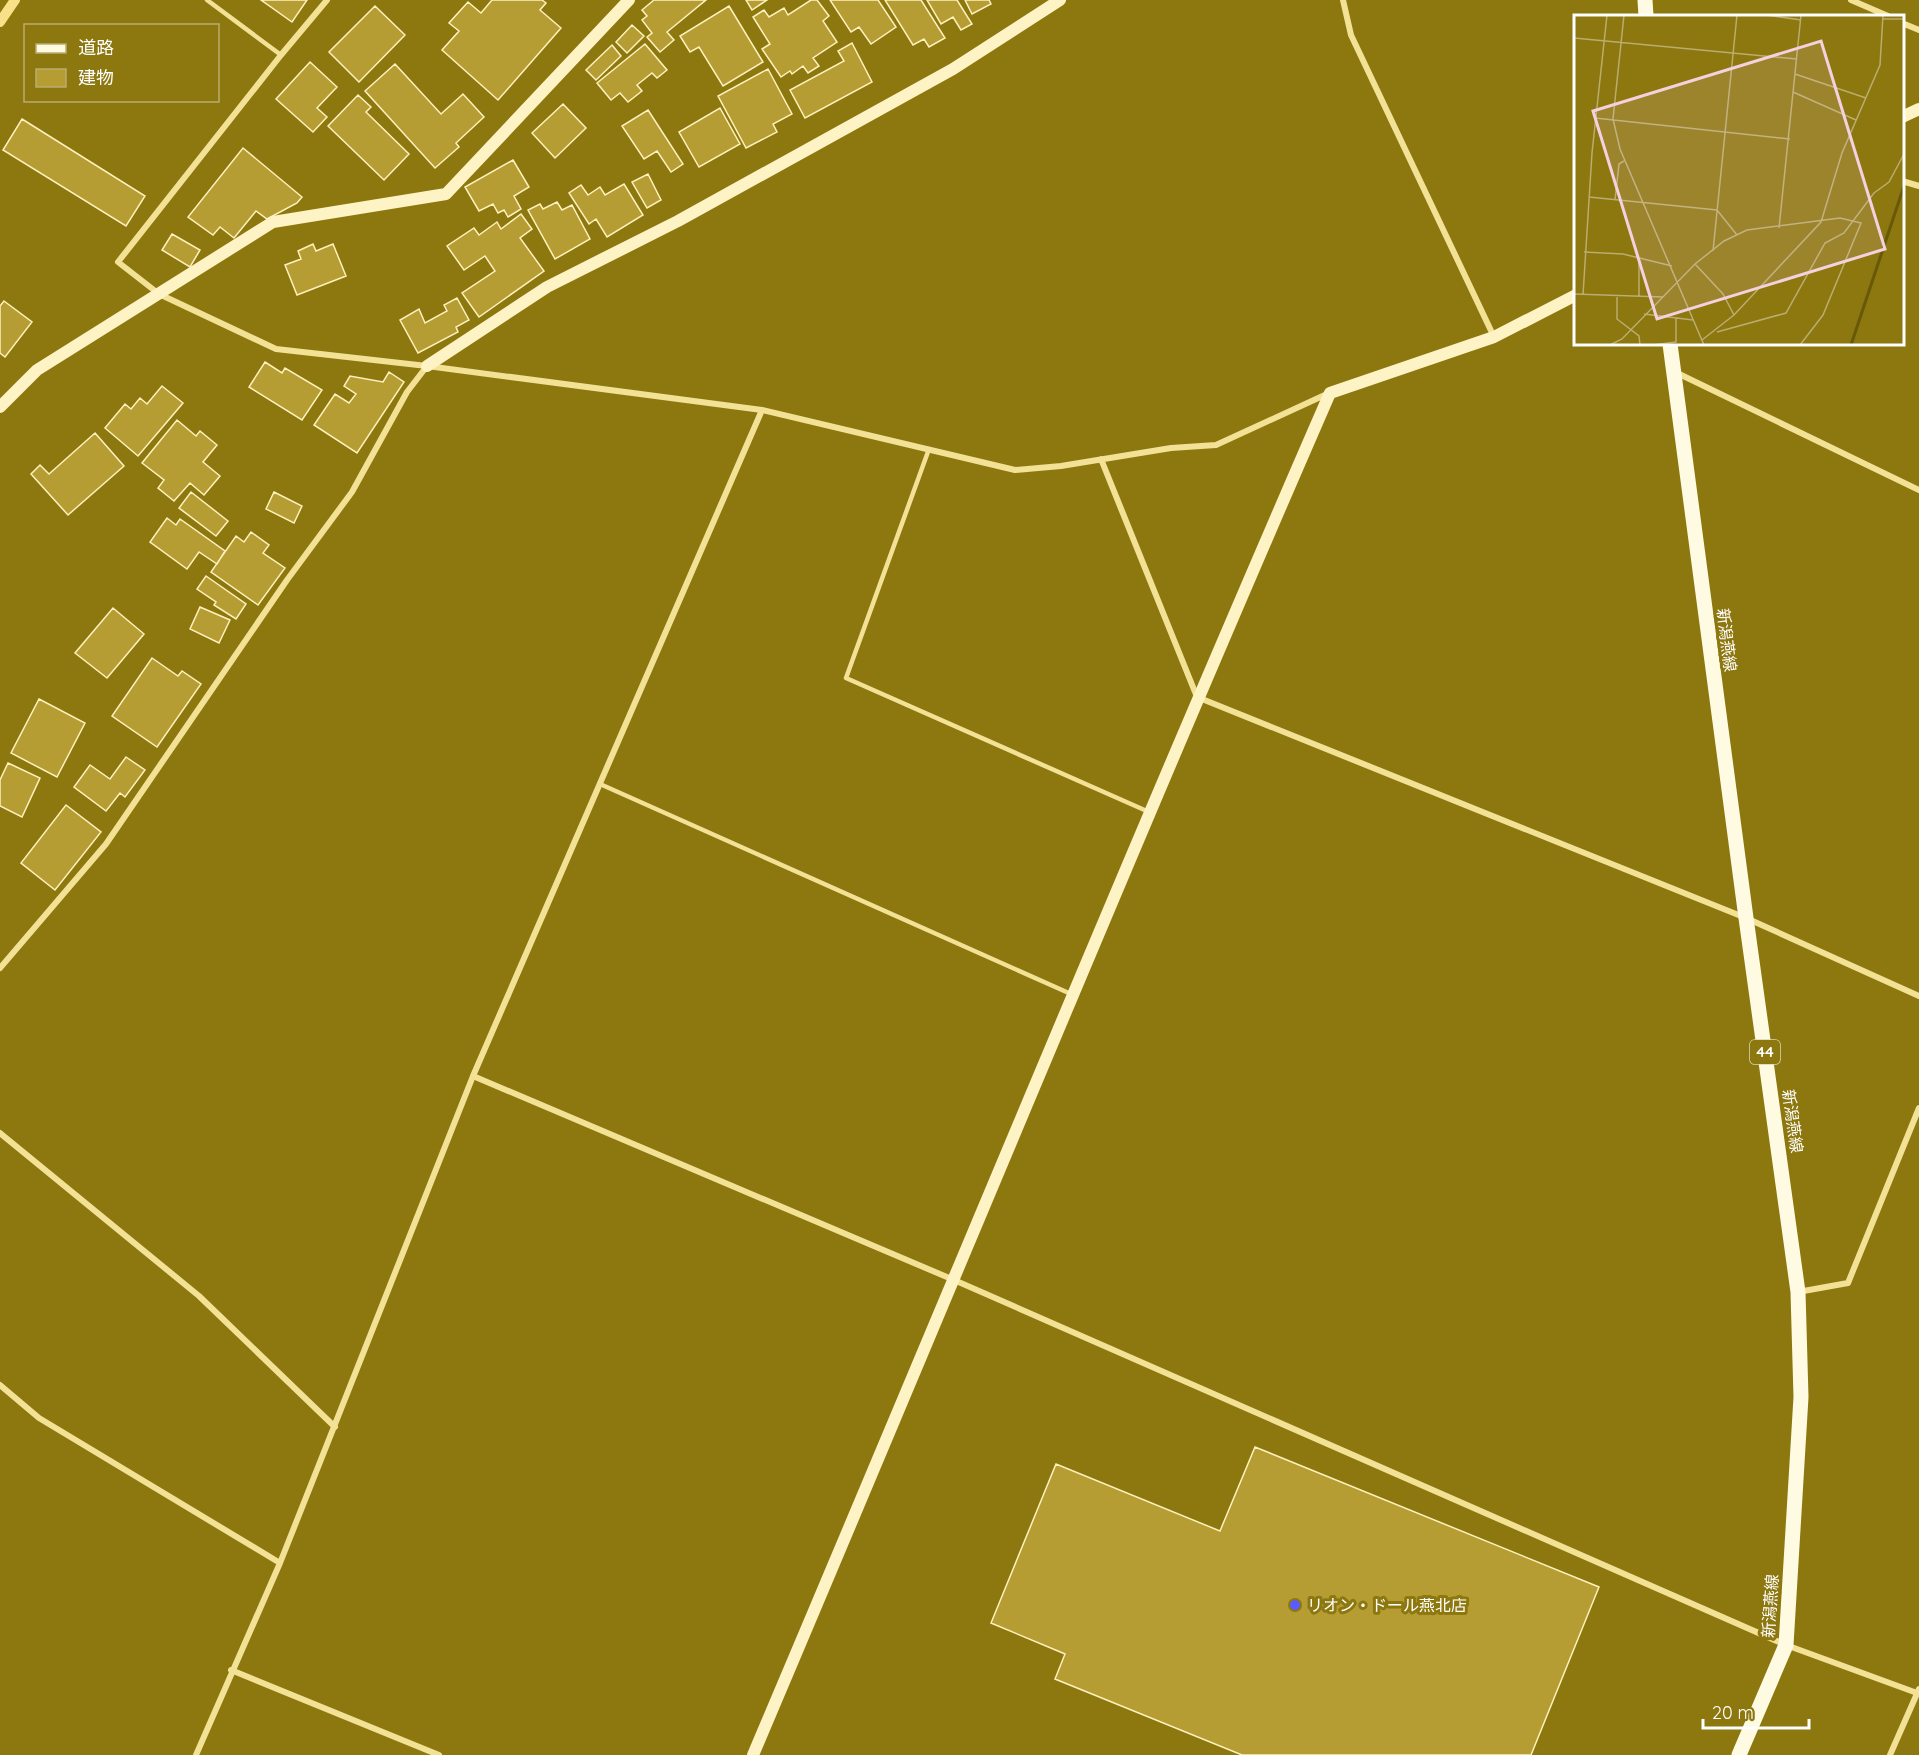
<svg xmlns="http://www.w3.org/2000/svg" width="1919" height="1755" viewBox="0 0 1919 1755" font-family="Quicksand,'Noto Sans JP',sans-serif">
  <rect width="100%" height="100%" fill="#8d770f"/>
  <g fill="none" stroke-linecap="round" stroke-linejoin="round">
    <path stroke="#f7e087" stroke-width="10" d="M0,22l15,-22"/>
  </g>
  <path fill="#b59d33" stroke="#fef1bd" stroke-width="1.5" d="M261,0h46l-15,22z
    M492,0h50l4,3 -6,7 21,18 -63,72 -56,-50 17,-19 -10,-8 19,-21 13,11z
    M654,0h52l-39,32 7,8 -14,12 -13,-15 5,-4 -10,-13 5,-4 -5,-6z
    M746,0h21l-15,10z
    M811,0h6l12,16 -6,5 14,21 -24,16 6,8 -11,7 -5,-7 -11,8 -2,-3 -9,6 -19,-28 8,-5 -17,-27 11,-7 5,7 15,-9 4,7z
    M830,0h48l18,27 -25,17 -12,-17 -8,5z
    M885,0h36l24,38 -16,9 -5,-8 -11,6z
    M927,0h30l15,24 -11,6 -8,-13 -12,7z
    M965,0h24l2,4 -19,10z
    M375,6l30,29 -46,47 -30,-30z
    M729,6l34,56 -40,24 -24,-39 -9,5 -10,-16z
    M632,25l12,11 -17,17 -11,-11z
    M852,43l20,39 -67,36 -15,-28 54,-29 -6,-10z
    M645,44l22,26 -10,8 -5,-5 -15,12 5,6 -14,11 -8,-9 -9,7 -14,-17z
    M612,45l9,11 -25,24 -10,-10z
    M310,62l27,25 -20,21 10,9 -14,15 -37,-33z
    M395,64l46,50 22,-20 21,23 -28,26 3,4 -24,21 -70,-77z
    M768,69l24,45 -19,10 4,8 -31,16 -28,-52z
    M358,95l13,12 -5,5 43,42 -25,26 -56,-54z
    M563,104l23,24 -31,30 -23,-25z
    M720,108l20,36 -41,23 -20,-35z
    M648,110l35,54 -12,8 -14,-21 -13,8 -22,-33z
    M22,119l123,77 -19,30 -123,-76z
    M243,148l59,49 -5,6 -30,16 -11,-8 -22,27 -14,-11 -7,8 -25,-18z
    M513,160l16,27 -15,9 7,13 -13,8 -4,-7 -6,3 -5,-9 -14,7 -14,-24z
    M648,174l13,26 -14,8 -15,-26z
    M624,184l19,31 -36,22 -11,-18 -7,5 -20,-31 12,-8 7,10 12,-8 5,8z
    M557,202l5,8 10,-5 18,34 -35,20 -27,-49 12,-6 3,5z
    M521,214l11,15 -12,9 24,33 -65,46 -17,-24 33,-22 -10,-15 -21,14 -17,-24 27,-18 5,7 18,-13 4,7z
    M172,234l28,16 -10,17 -28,-17z
    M313,244l3,7 17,-7 13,32 -49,19 -12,-30 16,-6 -3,-8z
    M457,298l12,22 -13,7 2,5 -40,21 -18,-33 19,-11 6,14 22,-12 -3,-6z
    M4,301l28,21 -27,35 -5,-4v-47z
    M265,362l17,11 3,-5 37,22 -20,30 -53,-33z
    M389,372l15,10 -47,71 -43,-28 21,-31 14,9 7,-9 -12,-8 6,-10 33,6z
    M162,386l21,17 -45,53 -33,-28 20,-24 6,5 9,-11 7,6z
    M177,420l19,16 4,-5 17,14 -14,17 17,14 -16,19 -14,-12 -16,18 -16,-13 6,-8 -22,-17z
    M95,433l29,33 -56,49 -37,-41 9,-9 9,9z
    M191,492l37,29 -12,15 -37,-28z
    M274,492l28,14 -8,17 -28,-14z
    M167,518l9,7 4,-6 45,32 -8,13 -18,-12 -12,17 -37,-27z
    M251,532l18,13 -6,8 22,15 -27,37 -47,-33 25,-36 8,6z
    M206,576l40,28 -10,15 -22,-14 2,-3 -19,-13z
    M200,607l30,13 -11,23 -29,-14z
    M113,608l31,26 -37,44 -32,-25z
    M152,658l26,18 4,-5 19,13 -44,63 -45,-31z
    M39,699l46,24 -28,54 -46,-24z
    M126,757l19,13 -20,27 -5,-4 -14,18 -32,-24 16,-22 20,14z
    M8,763l32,15 -18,39 -22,-11v-26z
    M66,805l35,27 -46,58 -34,-27z
    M1255,1447l344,140 -68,168h-289l-187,-76 10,-25 -74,-31 65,-159 164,67z"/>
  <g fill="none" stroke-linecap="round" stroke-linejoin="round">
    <path stroke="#f3e196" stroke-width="4.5" d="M207,0l74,55
      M929,449l-83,229 303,134
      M600,784l471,210"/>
    <path stroke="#f3e196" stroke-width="6" d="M327,0l-46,55 -163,207 41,32 117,55 151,17 335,44 253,60 46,-4 110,-18 45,-3 111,-51
      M1343,0l8,35 143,302
      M1851,0l37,16
      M1902,23l17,7
      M1902,181l17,5
      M1675,372l244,118
      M1101,459l96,238 549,221 173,78
      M0,968l106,-124 181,-264 65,-88 55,-100 20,-26
      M473,1076l481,204 832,365 131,48
      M0,1133l199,163 136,131
      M1798,1292l50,-9 71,-175
      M0,1385l39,33 241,145
      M231,1670l208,85
      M196,1755l84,-192 193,-487 289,-666
      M1890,1755l29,-66"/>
    <path stroke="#fdf3c5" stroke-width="12" d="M1902,117l17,-8
      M427,366l120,-79 131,-66 275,-152 107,-69
      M0,407l37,-37 236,-148 173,-28 183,-194
      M753,1755c193,-454 380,-910 577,-1362l164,-56 82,-42"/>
    <path stroke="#fffbe2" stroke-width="15" d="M1645,0l1,16
      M1670,344l76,574 52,374 3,105 -15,248 -47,110"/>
  </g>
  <circle fill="#585cff" stroke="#8d770f" stroke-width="2" cx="1295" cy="1605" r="6"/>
  <g text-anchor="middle" stroke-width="6" stroke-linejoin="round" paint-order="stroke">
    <rect fill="#8d770f" stroke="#ddd6b7" stroke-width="1.5" x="1750" y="1040" width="30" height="24" rx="4.5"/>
    <g font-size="15" font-weight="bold" fill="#fff">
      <text x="1765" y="1057">44</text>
    </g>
    <g font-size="16" fill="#fff" stroke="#8d770f">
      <text transform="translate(1727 640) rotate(83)" y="6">新潟燕線</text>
      <text transform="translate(1793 1121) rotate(82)" y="6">新潟燕線</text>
      <text transform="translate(1770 1606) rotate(-86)" y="6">新潟燕線</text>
    </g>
    <g font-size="16" fill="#fff" stroke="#8d770f" text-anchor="start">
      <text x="1307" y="1611">リオン・ドール燕北店</text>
    </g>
  </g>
  <g transform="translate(1574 15)">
    <rect width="330" height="330" fill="#8d770f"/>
    <path fill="none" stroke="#685909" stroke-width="3" d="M277,330l53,-159"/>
    <path fill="none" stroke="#bbad6f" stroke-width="1.5" d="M50,0l-11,104 7,30 84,196M193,0l34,5M309,4h21M0,23l223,21M221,59l71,24M219,77l63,28M21,103l195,21M15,182l128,13 20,25M41,185l4,-36 5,-3M205,213l22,-213M139,236l24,-236M10,237l39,2 49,12M65,246v36M121,249l28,30 11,21M0,279l89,3M9,280l9,-142 15,-138M43,282v22l22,17 1,9M70,299l49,6M143,317l69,-19 39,-70 19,-10 30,-40 15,-11 15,-28M128,325l32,-25 87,-93 21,-69 38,-88 3,-50M36,330l12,-6 73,-75 29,-23 23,-11 93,-12 21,5 -38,92 -23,30M79,330l23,-3v-24"/>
    <path fill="#f3d1de" fill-opacity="0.15" stroke="#f3d1de" stroke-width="3" d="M247,26l64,208 -228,70 -64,-208z"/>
    <rect width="330" height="330" fill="none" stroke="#fff" stroke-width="3"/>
  </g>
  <rect x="24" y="24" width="195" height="78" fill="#8d770f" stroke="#bbad6f" stroke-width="1.5"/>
  <rect x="36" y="44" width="30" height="9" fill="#fffbe2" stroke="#bbad6f" stroke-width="1.5"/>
  <text x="78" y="54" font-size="18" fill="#ffffff">道路</text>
  <rect x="36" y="69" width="30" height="18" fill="#b59d33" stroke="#bbad6f" stroke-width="1.5"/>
  <text x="78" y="84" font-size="18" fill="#ffffff">建物</text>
  <path d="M1703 1719v9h106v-9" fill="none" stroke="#ffffff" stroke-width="3"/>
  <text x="1712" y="1719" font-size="18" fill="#ffffff" stroke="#8d770f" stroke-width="4.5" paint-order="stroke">20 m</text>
</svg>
